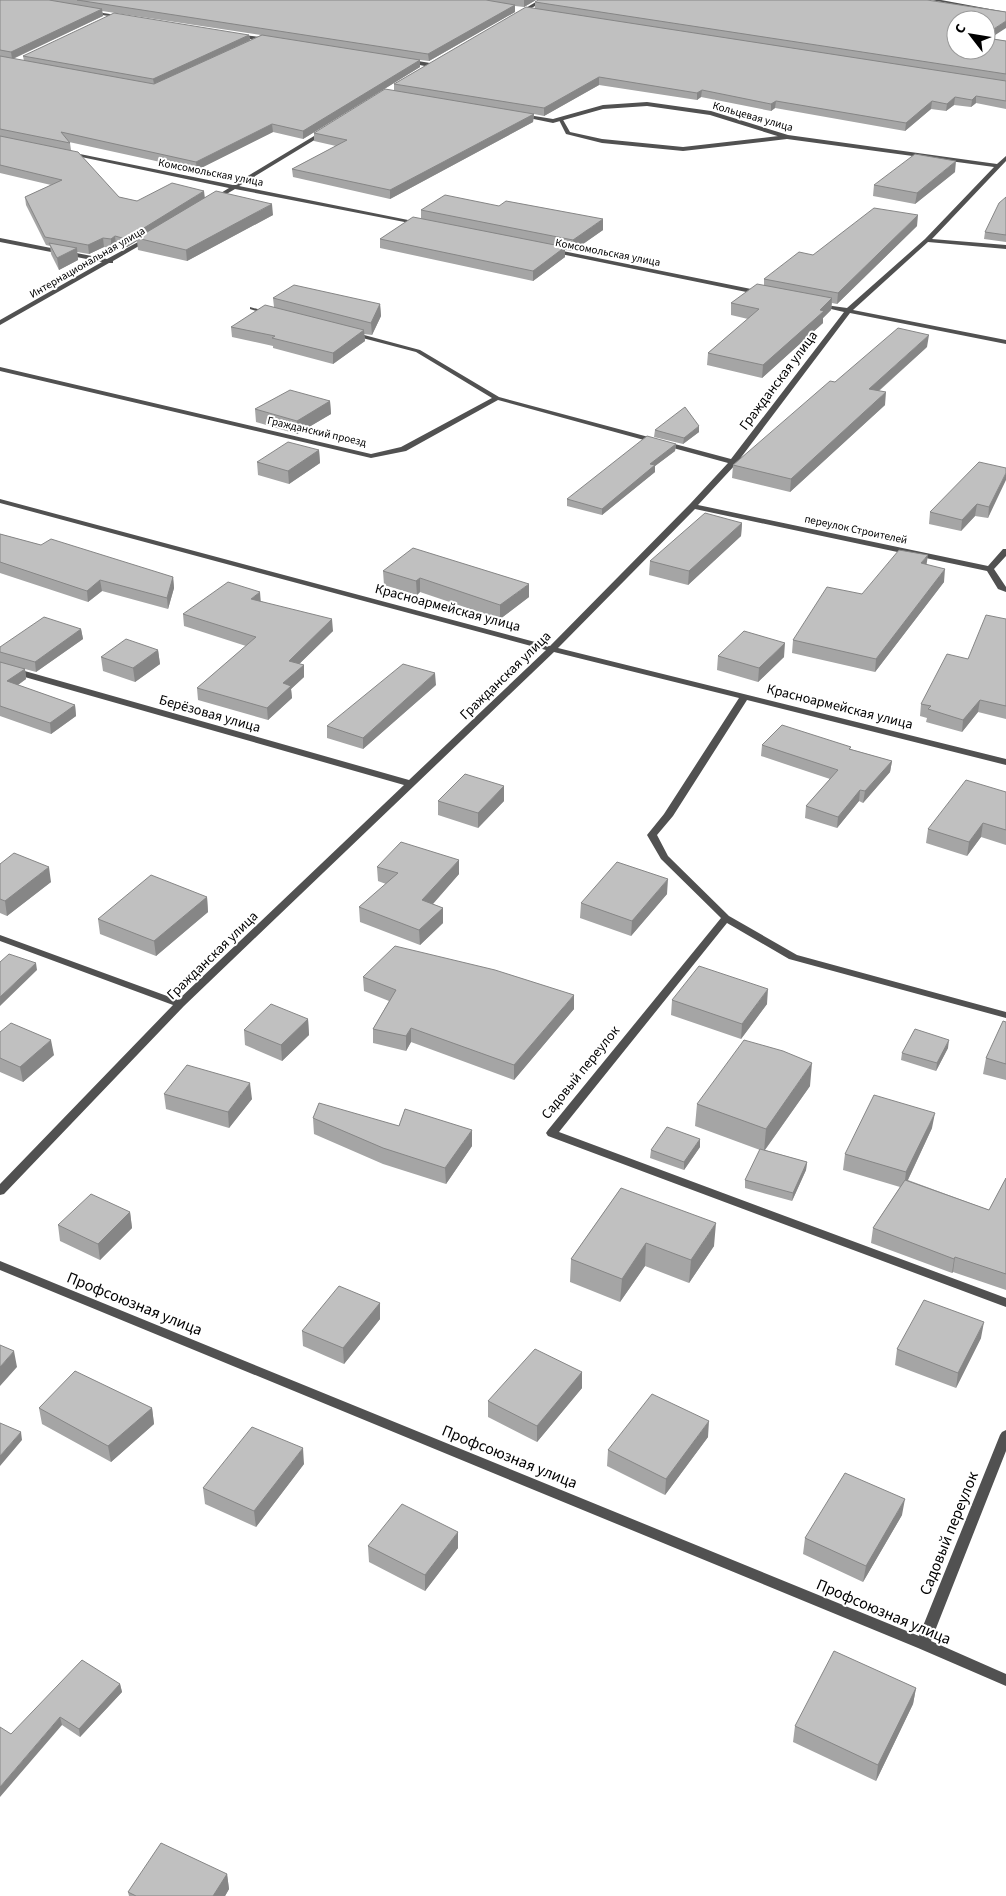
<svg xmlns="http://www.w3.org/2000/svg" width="1006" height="1896" viewBox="0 0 1006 1896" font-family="'Source Sans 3',sans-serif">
  <rect width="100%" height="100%" fill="#fff"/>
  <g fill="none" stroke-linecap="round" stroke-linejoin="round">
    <path fill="#515151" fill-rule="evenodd" d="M558,118h4l8,14 32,7 81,8 104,-12 3,2 -3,2 -104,12 -81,-8 -36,-9z"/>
    <path fill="#515151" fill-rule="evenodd" d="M539,0h6l-25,15 -4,-1z
      M931,0h10l65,12v2z
      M90,11l33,5 2,1 -2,1 -35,-5z
      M236,34l32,4 3,2 -3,2 -34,-6z
      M406,59l24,4 3,2 -3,2 -26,-5z
      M647,102l64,9 77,24 209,29 9,-8v5l-74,78 74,6v4l-78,-7 -75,68 153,30v4l-156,-31 -114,151 -38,41 290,61 15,-17h3v7l-12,13 12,18v5l-8,-3 -11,-18 -292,-62 -137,139 448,111v6l-259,-65 -74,116 -16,19 11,21 61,60 68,39 209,57v6l-217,-59 -62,-36 -168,209 447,166v9l-458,-171 -2,-3 2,-3 173,-212 -60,-59 -14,-24 17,-21 75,-116 -185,-46 -370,354 -180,188 -4,1v-11l173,-179 -173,-64v-6l178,65 226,-215 -404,-115v-6l409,116 137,-130 -546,-147v-4l550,147 140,-142 38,-41 -230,-63 -92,51 -35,7 -371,-87v-4l371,87 30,-7 91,-49 -76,-46 -65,-17v-2l2,-1 67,18 79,47 232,62 113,-147 -26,-6v-2l29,4 78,-69 69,-72 -207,-28 -77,-24 -63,-9 -44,3 -50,14 -34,-7 3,-2 31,5 50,-14z
      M324,130l2,1v2l-87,53 179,36 3,2 -1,1 -185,-36 -22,13 -2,-1v-2l18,-11 -162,-34 3,-2 163,33z
      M149,236l3,2 -1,1 -38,22v2h-4l-109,62v-5l102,-58 -102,-20v-4l107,21z
      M553,249l208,42 3,2 -3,2 -210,-43 -1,-1z
      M250,307l22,6 -3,2 -19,-6z
      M0,1261l919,375 81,-201 2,-3 4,-2v21l-75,190 75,33v12l-88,-38 -918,-378z"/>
  </g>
  <path fill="#a5a5a5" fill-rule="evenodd" d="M0,0h536l-12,7 -9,-1v6l-86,49 -9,-1v7l-117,72 -30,-7 -76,38 -128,-28 1,1 1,7 48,47 18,4 68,-4 68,18 -86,46 -49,-11 -1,-9 -10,6 -11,-2 -5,3 -7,-1 -15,7 -12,-2 1,8 -19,10 -8,-16 -1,-8 -4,-1 -20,-40 -1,-8 26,-12 -51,-12zM102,11l159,24 -107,49 96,-44 -1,-5 -226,21 1,5 -11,-2 90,-43z
    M535,2l455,36 16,3v68l-30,-6 -5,4 -17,-2 -8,6 -15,-2 -26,22 -130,-23 -4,3 -70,-14 -4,3 -98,-15 -55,31 -10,-2 -1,8 -143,77 -97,-22 -1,-8 44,-23 -22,-5v-8l80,-42v-7l141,-76z
    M955,172l-40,32 -42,-8 1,-11z
    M1006,197v45l-22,-3 1,-7z
    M421,210l182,20 -30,21 -8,-1v7l-32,24 -153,-33v-9l41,-20z
    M917,226l-80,78 -5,-1 -1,7 -8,8v5l-61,55 -55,-13 1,-12 40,-34 -17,-4v-12l33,-18v-6l49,-24z
    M273,298l107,6 1,12 -9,19 -8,-1 1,7 -32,23 -60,-16v-2l-41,-9 -1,-10 43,-20z
    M927,347l-48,44 6,14 -95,87 -58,-14 1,-13z
    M330,401l1,13 -34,20 -41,-12 -1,-13z
    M655,430l44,2 -16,12 -29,-7z
    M676,444l-1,7 -20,15v6l-53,43 -35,-9v-7z
    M319,450l1,13 -31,21 -31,-9 -1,-13z
    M1006,468l-18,50 -13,-2 -14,15 -32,-7 1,-12z
    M742,523l-1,13 -53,49 -39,-10 1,-14z
    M0,534l41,11 132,32 1,11 -6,21 -66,-18 -14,11 -88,-29z
    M927,565l17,17 -69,90 -83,-19 1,-13 69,-46z
    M383,571l146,26 -29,22 -80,-27 -3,3 -33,-10z
    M261,601l72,30 -34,33 5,1v12l-13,12 1,9 -24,22 -70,-20 -1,-12 49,-42 -62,-20 -1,-12z
    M1006,619v100l-28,-7 -16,20 -36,-10 1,-4 -7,-2 1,-12 47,-45z
    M81,629l2,10 -47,33 -11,-3 1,10 -8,6 57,20 1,11 -25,18 -51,-18v-69z
    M158,650l2,14 -25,18 -32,-11 -2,-14z
    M718,656l66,1 -26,25 -41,-12z
    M436,685l-73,64 -36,-11v-12z
    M762,745l89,2 -1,2 42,12 -2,11 -27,31 -4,-2 -22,27 -32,-10 1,-12 24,-27 -69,-23z
    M1006,792v53l-25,-8 -14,19 -41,-13 2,-14z
    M438,801h66l-26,27 -40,-13z
    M0,864l51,18 -44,34 -7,-3z
    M377,867l82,7 -26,30 10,4v15l-23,22 -60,-23 -1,-15 27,-23 -8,-3z
    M667,894l-36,42 -51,-18 1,-15z
    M207,897l1,15 -52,44 -56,-22 -2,-15z
    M363,977l211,32 -60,71 -103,-38 -5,9 -33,-8v-14l16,-28 -25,-10z
    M672,1000l95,4 -26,35 -70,-24z
    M308,1019l1,16 -27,26 -37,-16 -1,-15z
    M1006,1022v58l-23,-6 3,-16z
    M0,1032l54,23 -31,27 -23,-10z
    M948,1048l-12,23 -35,-11 1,-7z
    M810,1086l-45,64 42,12 -1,8 -14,31 -47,-13v-8l15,-30 -65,-24 2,-22z
    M164,1094l88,5 -23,29 -63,-19z
    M313,1118l86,8 73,20 -26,38 -63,-20 -69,-30z
    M932,1128l-24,52 81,30 17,-32v112l-53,-18 -1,1 -81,-30 2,-15 27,-41 -57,-17 2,-16z
    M700,1147l-16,23 -34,-12 1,-8z
    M621,1188l93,58 -25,37 -44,-17 -25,36 -50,-20 1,-23z
    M130,1212l2,16 -32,32 -40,-19 -2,-16z
    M380,1303v16l-36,45 -41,-18 -1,-15z
    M981,1338l-25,50 -61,-23 2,-16z
    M582,1372v16l-45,54 -49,-25v-16z
    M39,1408h113l2,16 -43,38 -69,-38z
    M708,1437l-43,58 -58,-29 1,-16z
    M304,1464l-48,63 -51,-23 -2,-16z
    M902,1515l-39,67 -60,-28 2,-16z
    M368,1546l90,2 -33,43 -56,-29z
    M120,1684l2,8 -42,45 -18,-12 -51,9z
    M916,1688l-3,16 -37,77 -83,-39 2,-16z
    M227,1874l2,15 -4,7h-96l-1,-4z"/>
  <path fill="#868686" d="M524,0h12l-12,7z
    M515,5v7l-86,49 -1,-7z
    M102,9l1,7 -91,43 -1,-7z
    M1006,21v7l-20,13v-7z
    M249,35l1,5 -96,44 -1,-5z
    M420,60v7l-117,72v-8z
    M599,77v8l-55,31v-8z
    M702,90l-1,7 -4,3v-7z
    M976,96v7l-5,4 1,-7z
    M955,97l-1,8 -8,6 1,-7z
    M776,101l-1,7 -4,3v-7z
    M932,101l-1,8 -26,22 1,-8z
    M534,114l-1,8 -143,77v-9z
    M272,124l1,8 -76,38 -1,-8z
    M956,161l-1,11 -40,32 2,-11z
    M204,191l1,8 -68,39v3l-10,6 -1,-8z
    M272,204l1,11 -86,46 -1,-11z
    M918,215l-1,11 -80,78 1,-11z
    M603,219v11l-30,21v-11z
    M115,236l1,9 -5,3v-9z
    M103,238l1,9 -15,7 -1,-9z
    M565,247v10l-32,24v-10z
    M77,248l1,12 -19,10 -2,-12z
    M832,298l-1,12 -8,8v5l-61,55 1,-13z
    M380,304l1,12 -9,19 -1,-12z
    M364,330l1,11 -32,23v-11z
    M929,335l-2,12 -60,54 2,-12z
    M886,392l-1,13 -95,87 1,-13z
    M330,401l1,13 -34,20v-13z
    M699,426v6l-16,12 1,-6z
    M676,444l-1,7 -20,15v6l-53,43v-6l48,-45z
    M319,450l1,13 -31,21 -1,-13z
    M1006,473v7l-18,38 1,-11z
    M977,504l-2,12 -14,15 1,-11z
    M742,523l-1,13 -53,49 1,-14z
    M928,555l-2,13 -5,-5z
    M945,569l-1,13 -69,90 1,-13z
    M173,577l1,11 -6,21 -1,-11z
    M420,578v14l-3,3 -1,-14z
    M100,580l2,11 -14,11 -1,-11z
    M529,584v13l-29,22v-14z
    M260,592l1,12 -10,-5z
    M332,619l1,12 -43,42 -1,-12z
    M81,629l2,10 -47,33 -1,-10z
    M785,643l-1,14 -26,25 1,-14z
    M158,650l2,14 -25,18 -2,-14z
    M304,665v12l-13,12 1,9 -24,22 -1,-12 16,-25z
    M25,669l1,10 -18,13 -1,-11z
    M435,673l1,12 -73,64v-11z
    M980,700l-2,12 -16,20 1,-12z
    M75,705l1,11 -25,18 -1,-11z
    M892,761l-2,11 -27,31 2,-12z
    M504,786v15l-26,27v-15z
    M860,790l-1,11 -22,27 1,-11z
    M983,823l-2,14 -14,19 2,-14z
    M459,860v14l-36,41 -1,-15z
    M49,867l2,15 -44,34 -2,-15z
    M668,879l-1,15 -36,42 1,-15z
    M207,897l1,15 -52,44 -2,-15z
    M443,908v15l-23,22 -1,-15z
    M36,963l1,7 -37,36v-9z
    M768,989l-1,15 -26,35 1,-15z
    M574,995v14l-60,71v-15z
    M308,1019l1,16 -27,26 -1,-16z
    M411,1028v14l-5,9v-15z
    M51,1040l3,15 -31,27 -3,-15z
    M949,1040l-1,8 -12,23 1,-8z
    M812,1063l-2,23 -46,65 2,-22z
    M250,1083l2,16 -23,29 -1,-16z
    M935,1113l-3,15 -28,60 2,-16z
    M472,1130v16l-26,38 -1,-16z
    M700,1139v8l-16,23v-8z
    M807,1162l-1,8 -14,31 1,-8z
    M130,1212l2,16 -32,32 -2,-16z
    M716,1223l-2,23 -25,37 2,-23z
    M646,1243l-1,23 -25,36 2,-23z
    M955,1257l-2,15 -1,1 2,-14z
    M380,1303v16l-36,45 -1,-16z
    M984,1322l-3,16 -25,50 2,-15z
    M14,1351l3,16 -17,19v-19z
    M582,1372v16l-45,54v-16z
    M152,1408l2,16 -43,38 -3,-16z
    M709,1421l-1,16 -43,58 1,-16z
    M21,1432l1,8 -22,26v-10z
    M303,1448l1,16 -48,63 -2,-16z
    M905,1499l-3,16 -39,67 3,-16z
    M458,1532v16l-33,43v-16z
    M120,1684l2,8 -42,45 -1,-8z
    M916,1688l-3,16 -37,77 2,-16z
    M60,1717l2,8 -62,72v-10z
    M227,1874l2,15 -4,7h-12z"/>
  <path fill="#c0c0c0" stroke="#868686" d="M0,0h49l53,9 -91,43 -11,-2z
    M77,0h409l29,5 -87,49z
    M538,0h389l79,12v9l-20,13v-14h-30v30h30v-12l20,3v33l-471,-72z
    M526,7l480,74v20l-30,-5 -4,4 -17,-3 -8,7 -15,-3 -26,22 -130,-22 -5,3 -69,-14 -5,3 -98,-16 -55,31 -150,-24z
    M114,13l135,22 -96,44 -130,-23z
    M262,35l158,25 -117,71 -31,-7 -76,38 -135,-30 9,11 -70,-14v-73l154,28z
    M385,89l149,25 -144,76 -98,-21 55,-29 -33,-7z
    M0,136l78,16 41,45 18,4 35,-18 32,8 -78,48 -11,-3 -4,3 -8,-1 -15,7 -43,-8 -20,-40 37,-17 -62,-15z
    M915,154l41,7 -39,32 -43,-8z
    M216,191l56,13 -86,46 -49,-12z
    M445,195l54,11 7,-5 97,18 -30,21 -152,-30z
    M1006,197v38l-21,-3 14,-29z
    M874,208l44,7 -80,78 -74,-14 35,-27 14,3z
    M413,217l152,30 -32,24 -153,-32z
    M49,243l28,5 -20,10z
    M757,284l75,14 -12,12 4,1 -61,54 -55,-12 51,-44 -28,-6z
    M294,285l86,19 -9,19 -98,-25z
    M265,305l99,25 -31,23 -61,-15 3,-2 -44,-9z
    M898,328l31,7 -60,54 17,3 -95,87 -58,-14 97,-84 5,1z
    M290,390l40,11 -33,20 -42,-12z
    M685,407l14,19 -15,12 -29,-8z
    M647,436l29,8 -26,20 5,1 -53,44 -35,-10z
    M288,442l31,8 -31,21 -31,-9z
    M979,462l27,6v5l-17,34 -12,-3 -15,16 -32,-8z
    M705,513l37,10 -53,48 -39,-10z
    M0,534l41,11 10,-6 122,38 -6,21 -67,-18 -13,11 -87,-29z
    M413,548l116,36 -29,21 -80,-27 -4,3 -33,-10z
    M899,550l29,5 -7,8 24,6 -69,90 -83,-19 34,-53 35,7z
    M228,582l32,10 -9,7 81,20 -43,42 15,4 -21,18 8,3 -24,22 -70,-20 59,-51 -73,-23z
    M986,615l20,4v87l-26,-6 -17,20 -35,-11 3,-3 -10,-2 26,-50 21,5z
    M44,617l37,12 -46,33 -35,-10v-5z
    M744,631l41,12 -26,25 -41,-12z
    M126,639l32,11 -25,18 -32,-11z
    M0,662l25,7 -18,12 68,24 -25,18 -50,-17z
    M403,664l32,9 -72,65 -36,-12z
    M782,725l69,22 -2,2 43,12 -27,30 -5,-1 -22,27 -32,-11 32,-36 -76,-25z
    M465,774l39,12 -26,27 -40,-12z
    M966,780l40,12v38l-23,-7 -14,19 -41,-13z
    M401,842l58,18 -37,40 21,8 -24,22 -60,-23 39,-34 -21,-6z
    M14,853l35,14 -44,34 -5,-2v-35z
    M617,862l51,17 -36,42 -51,-18z
    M151,875l56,22 -53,44 -56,-22z
    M395,946l100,24 79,25 -60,70 -103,-37 -5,8 -33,-7 23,-39 -33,-13z
    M9,954l27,9 -36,34v-35z
    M699,966l69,23 -26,35 -70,-24z
    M271,1004l37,15 -27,26 -37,-15z
    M1003,1021l3,1v42l-20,-6z
    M11,1023l40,17 -31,27 -20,-9v-26z
    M915,1029l34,11 -12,23 -35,-10z
    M744,1040l39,11 29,12 -46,66 -69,-25z
    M187,1065l63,18 -22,29 -64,-18z
    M874,1095l61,18 -29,59 -61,-18z
    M319,1103l80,23 6,-17 67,21 -27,38 -62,-20 -70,-30z
    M667,1127l33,12 -16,23 -33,-12z
    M760,1149l47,13 -14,31 -48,-13z
    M1006,1178v96l-51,-17 -1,2 -81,-31 32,-48 84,30z
    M621,1188l95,35 -25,37 -45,-17 -24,36 -51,-20z
    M91,1194l39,18 -32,32 -40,-19z
    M339,1286l41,17 -37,45 -41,-17z
    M924,1300l60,22 -26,51 -61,-24z
    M0,1345l14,6 -14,16z
    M535,1349l47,23 -45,54 -49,-25z
    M75,1371l77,37 -44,38 -69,-38z
    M652,1394l57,27 -43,58 -58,-29z
    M0,1423l21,9 -21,24z
    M252,1427l51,21 -49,63 -51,-23z
    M845,1473l60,26 -39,67 -61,-28z
    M402,1504l56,28 -33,43 -57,-29z
    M834,1651l82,37 -38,77 -83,-39z
    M82,1660l38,24 -41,45 -19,-12 -60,70v-60l11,7z
    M161,1843l66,31 -14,22h-77l-8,-4z"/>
  <g text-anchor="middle" stroke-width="4" stroke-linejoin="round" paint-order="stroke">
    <g font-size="11" fill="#000" stroke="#fff">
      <text transform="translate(753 116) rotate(16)" y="4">Кольцевая улица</text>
      <text transform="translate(211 172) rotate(11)" y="4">Комсомольская улица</text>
      <text transform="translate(608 252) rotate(11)" y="4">Комсомольская улица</text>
      <text transform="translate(87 262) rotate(-30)" y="4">Интернациональная улица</text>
      <text transform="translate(317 431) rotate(13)" y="4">Гражданский проезд</text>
      <text transform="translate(856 529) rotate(12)" y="4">переулок Строителей</text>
    </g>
    <g font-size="14" fill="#000" stroke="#fff">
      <text transform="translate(778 380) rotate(-53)" y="5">Гражданская улица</text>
      <text transform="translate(448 607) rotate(15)" y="5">Красноармейская улица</text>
      <text transform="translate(505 675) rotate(-44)" y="5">Гражданская улица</text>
      <text transform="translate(840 706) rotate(14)" y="5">Красноармейская улица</text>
      <text transform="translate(210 713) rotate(16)" y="5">Берёзовая улица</text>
      <text transform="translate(212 955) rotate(-44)" y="5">Гражданская улица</text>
      <text transform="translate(580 1072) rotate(-51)" y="5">Садовый переулок</text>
    </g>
    <g font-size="16" fill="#000" stroke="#fff">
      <text transform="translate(135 1303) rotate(22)" y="6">Профсоюзная улица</text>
      <text transform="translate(510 1456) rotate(22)" y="6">Профсоюзная улица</text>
      <text transform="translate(948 1533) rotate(-68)" y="6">Садовый переулок</text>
      <text transform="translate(884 1611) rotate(23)" y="6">Профсоюзная улица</text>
    </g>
  </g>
  <g transform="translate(971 35) rotate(301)"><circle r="24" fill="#ffffff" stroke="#999999"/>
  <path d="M0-4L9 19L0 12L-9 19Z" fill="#000000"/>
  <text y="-8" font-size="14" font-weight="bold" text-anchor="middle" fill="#000000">С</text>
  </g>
</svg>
